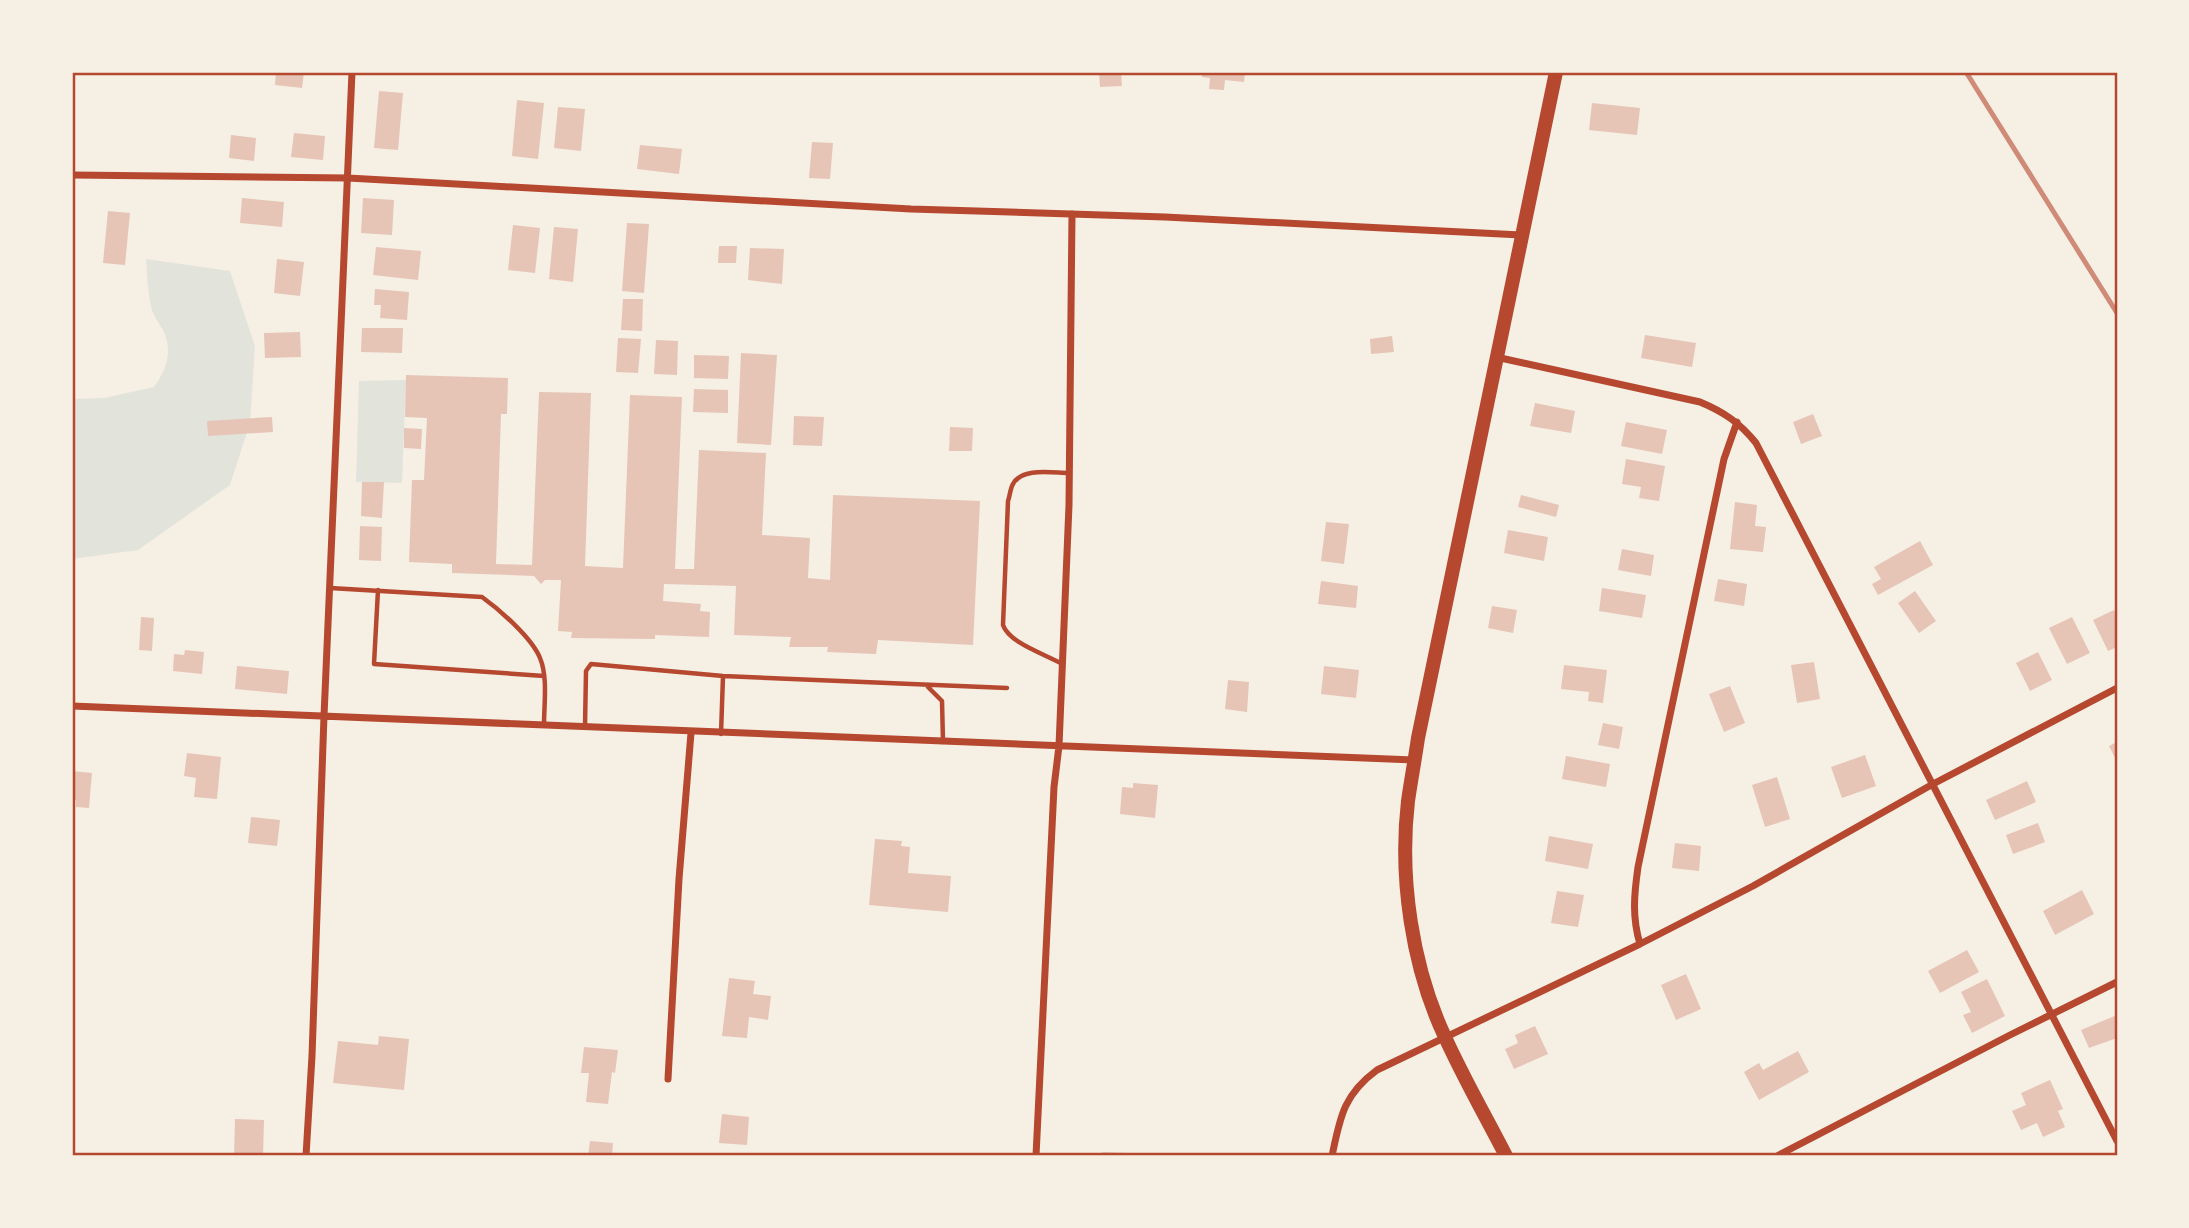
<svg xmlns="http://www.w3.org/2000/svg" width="2189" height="1228" viewBox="0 0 2189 1228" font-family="'Fira Sans Condensed',sans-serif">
  <rect width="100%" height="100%" fill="#f6efe4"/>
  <path fill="#e2e4dc" d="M146,259l84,12 25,75 -5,77 -20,62 -92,65 -66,9v-160l32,-1 50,-11c13,-18 19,-36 9,-57 -4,-7 -9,-13 -11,-20 -4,-16 -5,-34 -6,-51z
    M406,380l-4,103 -46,-1 3,-101z"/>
  <path fill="#e6c5b7" d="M276,72h28l-2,16 -27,-3z
    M1099,72h22l1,14 -22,1z
    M1202,72h43l-1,10 -19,-2 -1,10 -15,-1 1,-11 -8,-1z
    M379,91l24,2 -5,57 -24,-2z
    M517,100l27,3 -6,56 -26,-3z
    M1592,103l48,5 -3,27 -48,-5z
    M558,107l27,2 -4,42 -27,-3z
    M294,133l31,3 -2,24 -32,-3z
    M231,135l25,3 -2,23 -25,-3z
    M812,142l21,1 -3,36 -21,-1z
    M640,145l42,4 -3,25 -42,-5z
    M242,198l42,4 -2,25 -42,-4z
    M363,198l31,2 -2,35 -31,-2z
    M108,211l22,2 -5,52 -22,-2z
    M627,223l22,1 -5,69 -22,-2z
    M513,225l27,3 -5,45 -27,-3z
    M554,227l24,2 -5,53 -24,-3z
    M719,246h18l-1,17h-18z
    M376,247l45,4 -3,29 -45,-5z
    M750,248l34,1 -2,35 -34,-4z
    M277,259l27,3 -4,34 -26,-3z
    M375,289l34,3 -2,28 -27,-2 1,-13h-7z
    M623,299h20l-1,32 -21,-1z
    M362,328h41l-1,25 -41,-1z
    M300,332l1,25 -36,1 -1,-25z
    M1645,335l51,8 -4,24 -51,-9z
    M1392,336l2,16 -23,2 -1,-15z
    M618,338l23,1 -3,34 -22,-1z
    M656,340l22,1 -1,34 -23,-1z
    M741,353l36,2 -6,90 -34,-2z
    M694,355l35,1 -1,23 -34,-1z
    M406,375l102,3 -1,36h-6l-5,150 36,1 7,-173 52,1 -6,173 38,2 7,-173 52,2 -7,172h19l5,-119 67,3 -4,82 48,3 -2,40 22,2 3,-85 147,6 -7,144 -95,-5 -2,14 -49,-2 1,-5h-39l2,-10 -57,-2 2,-49 -72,-2 -1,17 38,3 -1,7 10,1 -1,25 -54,-2v4l-84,-1 1,-6 -14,-1 3,-51h-16l-4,4 -7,-8 -82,-3v-9l-43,-2 3,-82h12l3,-62 -22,-1z
    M694,389l34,1v23l-35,-1z
    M1535,403l40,8 -4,22 -41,-7z
    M1813,414l9,22 -21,8 -8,-22z
    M794,416l30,1 -2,29 -29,-1z
    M272,417l1,15 -65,4 -1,-15z
    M1626,422l41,8 -5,24 -41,-8z
    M950,427l23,1 -1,23h-23z
    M404,428l18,1 -1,20 -17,-1z
    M1626,459l39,7 -6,35 -20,-3 2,-11 -19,-3z
    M362,482h22l-2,36 -21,-2z
    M1521,495l38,10 -3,12 -38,-10z
    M1735,502l22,3 -2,21 11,1 -3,25 -33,-3z
    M1326,522l23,2 -5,40 -23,-3z
    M360,526l22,1 -1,34 -22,-1z
    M1508,530l40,7 -4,24 -40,-8z
    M1920,541l13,24 -55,30 -6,-11 9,-5 -7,-12z
    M1622,549l32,6 -3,21 -33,-6z
    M1718,579l29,5 -3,22 -30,-5z
    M1321,581l37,5 -2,22 -38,-4z
    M1602,588l44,7 -4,23 -43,-7z
    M1915,591l21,30 -17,12 -21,-30z
    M1492,606l25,4 -4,23 -25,-5z
    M2114,610l3,8v29l-9,4 -15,-31z
    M141,617l13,1 -2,33 -13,-1z
    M2072,617l18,36 -23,11 -18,-36z
    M185,650l19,2 -2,22 -29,-3 1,-17 10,1z
    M2038,652l14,28 -22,11 -14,-28z
    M1814,662l6,37 -23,4 -6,-38z
    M1564,665l43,5 -4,33 -15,-2 1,-9 -28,-3z
    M237,666l52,5 -2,23 -52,-5z
    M1324,666l35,4 -3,28 -35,-4z
    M1228,680l21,2 -2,30 -22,-3z
    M1730,686l15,37 -21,9 -15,-38z
    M1603,723l20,4 -4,22 -21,-4z
    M2117,742v20l-8,-16z
    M187,753l34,4 -4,42 -23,-2 2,-19 -12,-2z
    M1865,755l11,31 -34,12 -11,-31z
    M1566,756l44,8 -4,23 -44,-8z
    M72,771l20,2 -3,35 -13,-1v-7h-4z
    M1777,777l13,42 -25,8 -13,-42z
    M2027,781l9,21 -41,18 -9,-20z
    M1133,783l25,2 -3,33 -35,-4 2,-27 11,1z
    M251,817l29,3 -3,26 -29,-3z
    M2038,823l7,19 -32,12 -7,-19z
    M1549,836l44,8 -5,25 -43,-8z
    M875,839l27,2 -1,5 9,1 -2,26 43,3 -3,36 -79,-7z
    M1675,843l26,3 -2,25 -27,-3z
    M2082,890l12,24 -39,21 -12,-24z
    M1557,891l27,4 -6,32 -27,-4z
    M1967,950l12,22 -39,21 -12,-22z
    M1686,974l15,35 -25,11 -15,-35z
    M729,978l26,3 -2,13 18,2 -3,24 -19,-3 -2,21 -25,-2z
    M1987,979l18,37 -33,17 -9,-18 8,-3 -10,-20z
    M2117,1015v23l-28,10 -8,-18z
    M1535,1026l13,28 -34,15 -9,-20 13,-6 -3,-8z
    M379,1036l30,3 -5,51 -71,-7 5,-42 40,4z
    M584,1047l34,3 -3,23 -3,-1 -4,32 -22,-2 3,-29h-8z
    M1798,1051l11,21 -50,28 -15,-28 15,-9 4,7z
    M2050,1080l13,29 -5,2 7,16 -22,10 -6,-14 -16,7 -9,-19 14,-6 -5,-12z
    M722,1114l27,3 -2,28 -28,-2z
    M235,1119l29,1 -1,36h-29z
    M590,1141l23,2 -1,13h-24z
    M1102,1152l25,1v3h-25z"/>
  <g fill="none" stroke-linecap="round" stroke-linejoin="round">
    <path stroke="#b5482f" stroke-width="4.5" d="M330,588l152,9c18,13 50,41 58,61 8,19 4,46 4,67
      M378,590l-4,74 170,12
      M1062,664c-17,-10 -53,-21 -59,-39l5,-124c2,-5 2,-12 5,-17 9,-17 40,-11 56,-11
      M928,687l14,14 1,41
      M585,727l1,-56 5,-7 132,12 284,12
      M721,734l2,-58"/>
    <path stroke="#b5482f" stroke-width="7" d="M72,175l276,3 563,31 254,8 356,18
      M1496,357l204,45c24,10 40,21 56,41l361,698
      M72,706l1342,54
      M1640,944c-8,-27 -6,-49 -2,-77l86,-408 13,-37
      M668,1079l11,-200 12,-146
      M306,1156l6,-100 12,-340 28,-644
      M1036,1156l18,-369 5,-41 10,-241 3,-291
      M1332,1156c8,-38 11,-61 45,-86l263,-126 113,-58 180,-102 184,-96
      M1777,1156l233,-121 107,-53"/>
    <path stroke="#b5482f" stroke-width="14" d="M1506,1156c-20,-39 -43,-79 -61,-119 -33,-70 -46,-159 -37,-236 3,-21 7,-42 10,-63l138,-666"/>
    <path stroke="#cf8b77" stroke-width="5" d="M1966,72l151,241"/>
  </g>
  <rect width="2189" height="1228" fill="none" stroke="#f6efe4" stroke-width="147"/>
  <rect x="74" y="74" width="2042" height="1080" fill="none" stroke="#b5482f" stroke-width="2.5"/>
</svg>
